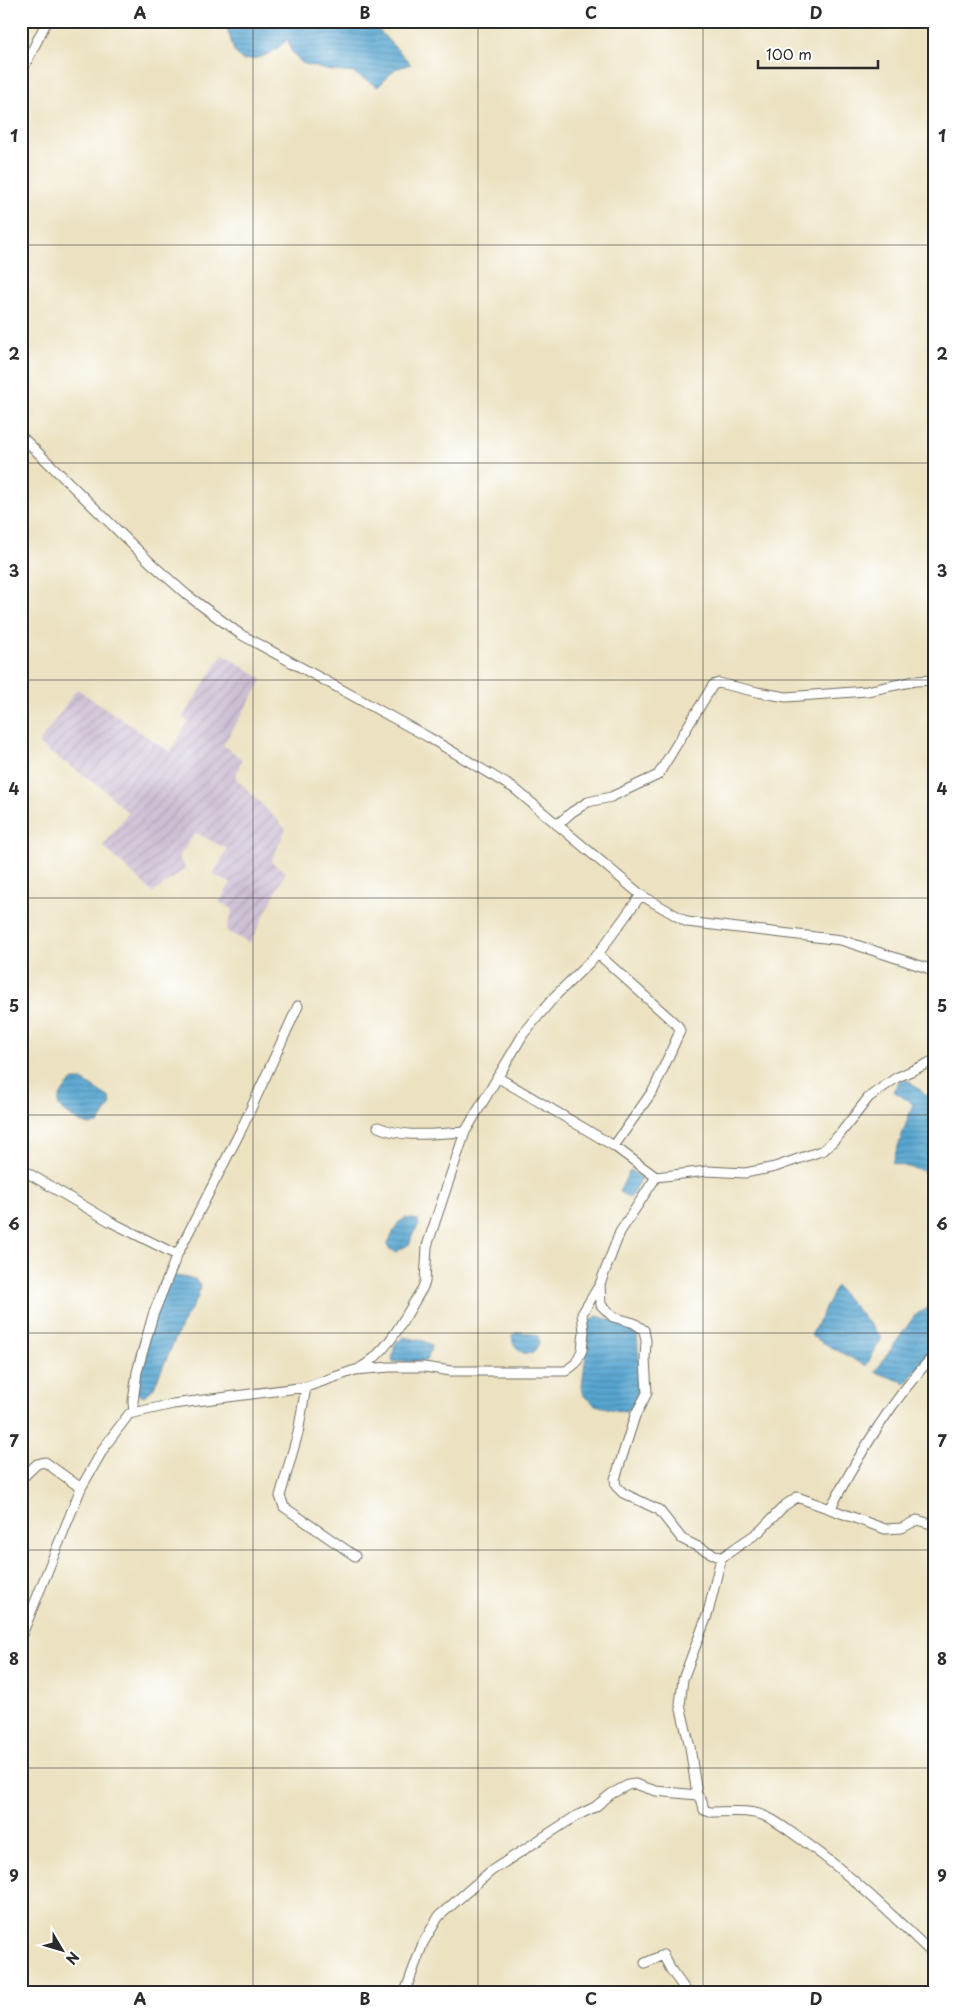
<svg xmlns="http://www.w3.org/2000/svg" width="956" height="2013" viewBox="0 0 956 2013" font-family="'Playpen Sans',sans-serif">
  <defs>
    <pattern id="industrial-furrows" width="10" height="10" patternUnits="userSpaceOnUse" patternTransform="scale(1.25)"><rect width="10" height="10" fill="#ccbed3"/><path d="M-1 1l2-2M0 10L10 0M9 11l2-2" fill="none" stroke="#afa3b5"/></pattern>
    <pattern id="water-rules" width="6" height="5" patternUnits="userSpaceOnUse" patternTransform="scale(1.25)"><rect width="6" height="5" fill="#56a5d0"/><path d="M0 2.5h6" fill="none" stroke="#4787a9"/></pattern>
  </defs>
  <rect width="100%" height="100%" fill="#fff"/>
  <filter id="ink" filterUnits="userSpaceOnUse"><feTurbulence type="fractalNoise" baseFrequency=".02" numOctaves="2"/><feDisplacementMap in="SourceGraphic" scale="10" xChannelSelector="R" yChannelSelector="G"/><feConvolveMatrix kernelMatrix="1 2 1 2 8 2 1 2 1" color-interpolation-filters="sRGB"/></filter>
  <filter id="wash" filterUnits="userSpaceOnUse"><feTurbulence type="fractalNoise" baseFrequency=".0096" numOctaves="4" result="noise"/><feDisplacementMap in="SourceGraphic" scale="20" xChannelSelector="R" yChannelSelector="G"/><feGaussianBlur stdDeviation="1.12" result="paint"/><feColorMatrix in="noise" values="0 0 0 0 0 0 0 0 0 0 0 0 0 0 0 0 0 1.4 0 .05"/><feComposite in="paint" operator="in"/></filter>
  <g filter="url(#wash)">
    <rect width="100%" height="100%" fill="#ece2c1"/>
    <path fill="url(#industrial-furrows)" d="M223,654l40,25 -40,66 19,14 -7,18 51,52 -15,33 15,10 -36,71 -24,-12 7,-22 -14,-7 12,-19 -18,-8 14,-26 -31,-16 -18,24 8,11 -33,25 -50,-47 25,-33 -26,-25 -64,-44 39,-55 93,63 18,-30 -5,-5z"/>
    <path fill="url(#water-rules)" stroke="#40687e" d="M225,21h145l41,43 -16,5 -17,18 -24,-14 -28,-3 -24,-7 -11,-12 -3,-12c-16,15 -24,19 -46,21l-8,-9z
      M74,1080h8l28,18 1,6 -13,20c-17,4 -28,-9 -40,-18 1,-12 7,-19 16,-26z
      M900,1080h8l27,22v72l-43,-11 21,-59 -20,-13z
      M630,1170l11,8 -11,20 -11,-6z
      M405,1218l13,2 1,5 -7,10 -2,9 -14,8 -7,-3 -2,-4 11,-22z
      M170,1275l25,4 5,6 -2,12 -16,27 -29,65 -9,7 -8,-3v-31l7,-36 8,-16 4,-17 6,-11z
      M836,1286l46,52 -16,28 -55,-30z
      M935,1304v43l-29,36 -31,-11 40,-57z
      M597,1316l24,7 16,10 4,58 -11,18 -7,3 -28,-7 -11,-9 -2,-9 5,-42v-20l4,-5z
      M518,1332l12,1 8,3 1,7 -5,9c-11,4 -15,-1 -21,-9l-1,-8z
      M404,1337l20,4 7,4v4l-5,12 -33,1 -1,-2 3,-16z"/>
  </g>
  <g filter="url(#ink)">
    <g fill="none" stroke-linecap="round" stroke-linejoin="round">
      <defs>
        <path id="minor" d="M21,73l26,-52
          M21,436l131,128 35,31 53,39 188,103 87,52 126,106 46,27 154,18 86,28 8,5
          M557,825l15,-13 16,-10 23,-5 47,-22 55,-90 6,-2 38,9 29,5 81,-6 48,-10 20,-1
          M598,954l80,72 2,5 -26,58 -40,57
          M497,1077l117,69 42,31
          M378,1127c28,12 58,6 87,5
          M21,1169l90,53 66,33
          M600,1284l1,21 12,12 21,6 10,7 2,11 -1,18 2,34 -12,23 -20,63 1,7 7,7 36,17 23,29 39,19
          M360,1368c28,-15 46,-53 62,-79l3,-7 2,-36 38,-114 59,-99 31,-37 43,-42 43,-59
          M306,1387l-8,46 -18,63 4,11 71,49
          M134,1412l-1,-10 4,-30 16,-57 24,-60 65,-127 56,-122
          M21,1479l16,-15 8,-2 36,26
          M830,1509c29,-54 62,-110 105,-155
          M935,1525l-18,-5 -15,8 -17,1 -88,-32 -13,9 -24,25 -39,27 -13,55 -25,66 -3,26 10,42 7,48 5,6 2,9 6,2c17,0 41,-3 57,5 13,6 26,17 38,25 47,34 88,74 130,114
          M21,1637l60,-149 24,-42 24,-32 44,-10 133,-17 49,-17 35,-3h34l27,4h115l10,-8 6,-13 2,-18 -2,-18 18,-30 20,-52 36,-55 51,-6 38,2 30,-6 49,-17 16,-16 29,-37 27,-19 39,-18
          M645,1963l18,-8 8,15 16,22
          M405,1992l18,-49 16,-27 52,-45 85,-55 19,-9 16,-13 17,-9 7,-1 21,7 41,4"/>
      </defs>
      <use href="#minor" stroke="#6f6b60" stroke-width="11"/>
      <use href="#minor" stroke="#fff" stroke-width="9"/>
    </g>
  </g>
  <path fill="none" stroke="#2b2b2b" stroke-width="1" stroke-opacity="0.55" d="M253,21v1971M478,21v1971M703,21v1971M21,245h914M21,463h914M21,680h914M21,898h914M21,1115h914M21,1333h914M21,1550h914M21,1768h914"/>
  <rect width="956" height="2013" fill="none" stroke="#fff" stroke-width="55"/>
  <g transform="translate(62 1950) rotate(128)" stroke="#ffffff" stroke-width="4" paint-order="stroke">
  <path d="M0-4L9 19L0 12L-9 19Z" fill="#2b2b2b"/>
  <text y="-8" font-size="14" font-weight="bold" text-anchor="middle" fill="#2b2b2b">N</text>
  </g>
  <path d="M758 60v8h120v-8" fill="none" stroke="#2b2b2b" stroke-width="2.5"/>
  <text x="766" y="60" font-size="15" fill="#2b2b2b" stroke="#ffffff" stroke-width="4" paint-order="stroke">100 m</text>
  <rect x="28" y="28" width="900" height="1958" fill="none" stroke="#2b2b2b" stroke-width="2"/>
  <g font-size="16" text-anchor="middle" font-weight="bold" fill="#2b2b2b">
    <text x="140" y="19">A</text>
    <text x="365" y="19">B</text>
    <text x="591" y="19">C</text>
    <text x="816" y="19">D</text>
    <text x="14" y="142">1</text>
    <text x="942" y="142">1</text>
    <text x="14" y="360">2</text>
    <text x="942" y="360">2</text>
    <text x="14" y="577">3</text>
    <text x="942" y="577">3</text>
    <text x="14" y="795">4</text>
    <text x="942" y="795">4</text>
    <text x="14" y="1012">5</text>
    <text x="942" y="1012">5</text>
    <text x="14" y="1230">6</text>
    <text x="942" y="1230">6</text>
    <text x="14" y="1447">7</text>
    <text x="942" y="1447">7</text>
    <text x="14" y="1665">8</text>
    <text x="942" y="1665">8</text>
    <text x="14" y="1882">9</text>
    <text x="942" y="1882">9</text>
    <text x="140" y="2005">A</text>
    <text x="365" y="2005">B</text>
    <text x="591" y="2005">C</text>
    <text x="816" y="2005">D</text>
  </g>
</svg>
